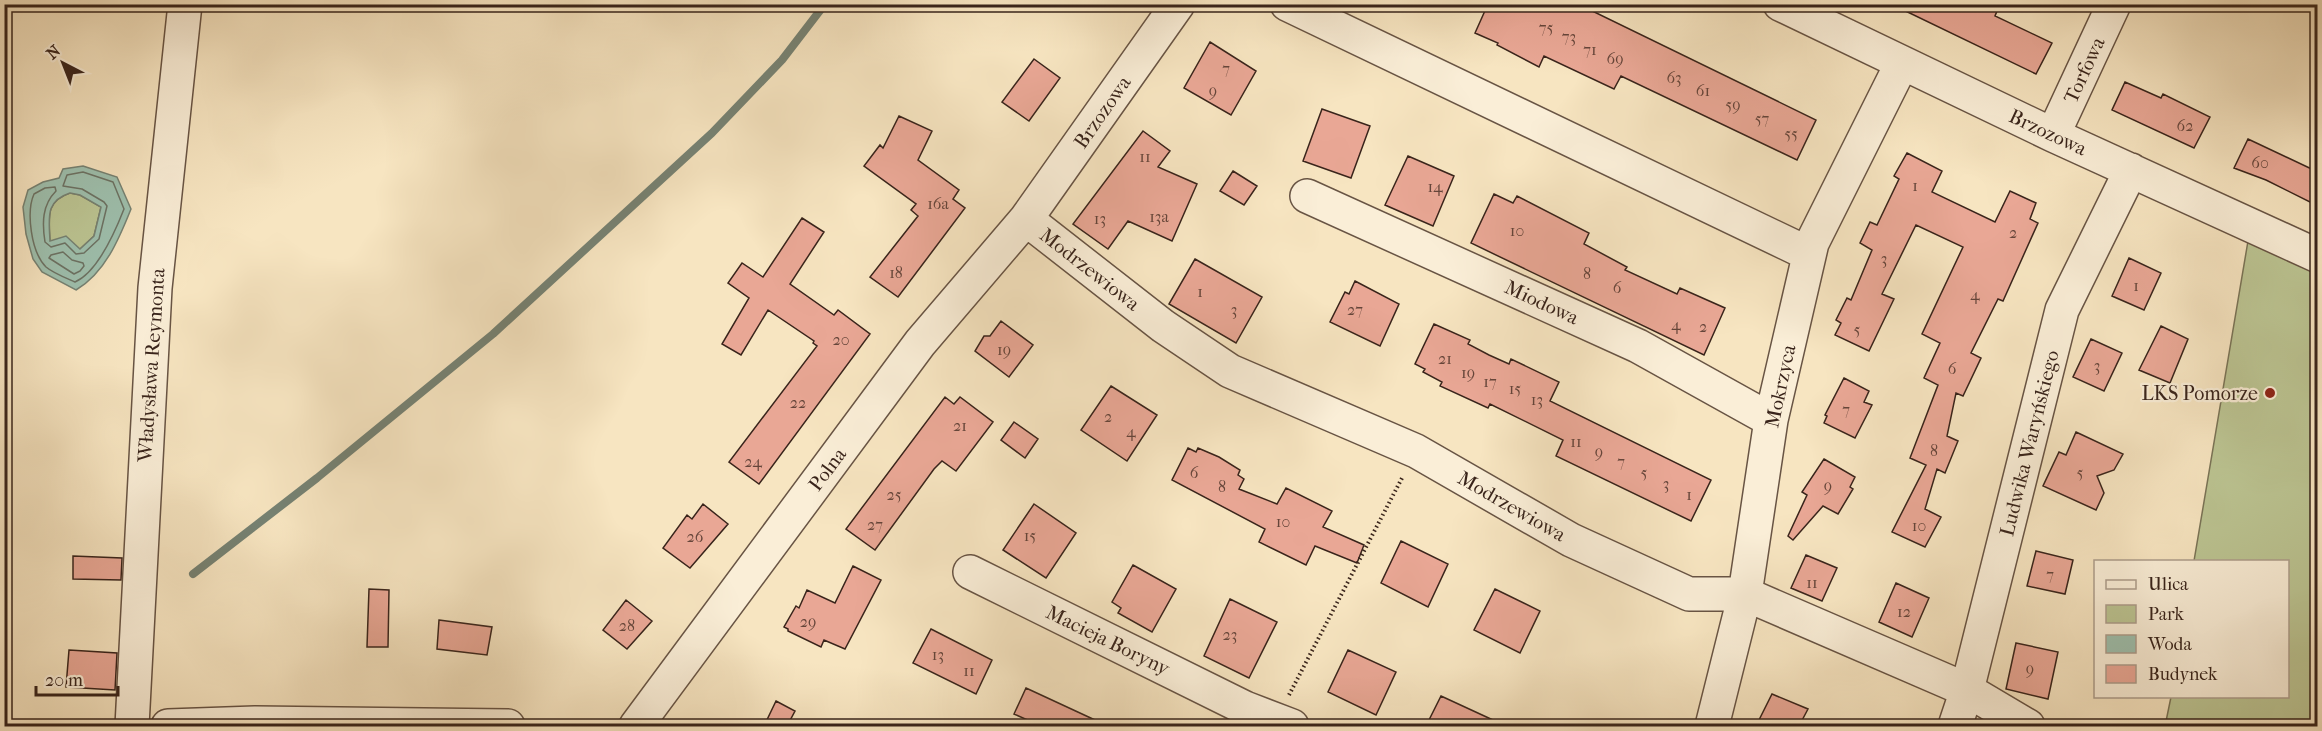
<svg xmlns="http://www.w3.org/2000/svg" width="2322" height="731" viewBox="0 0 2322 731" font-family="'IM FELL French Canon',serif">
  <rect width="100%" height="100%" fill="#f7e5c1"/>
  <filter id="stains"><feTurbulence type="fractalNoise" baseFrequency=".00333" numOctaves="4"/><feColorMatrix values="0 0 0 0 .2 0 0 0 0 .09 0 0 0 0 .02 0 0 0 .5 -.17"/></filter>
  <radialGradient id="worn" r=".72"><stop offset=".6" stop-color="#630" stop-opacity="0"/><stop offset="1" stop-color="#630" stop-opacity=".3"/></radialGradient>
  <path fill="#bcc593" stroke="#7a7457" stroke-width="1.5" d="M70,193l10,2 21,12 -7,29 -14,13 -30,-8c-1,-23 -5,-40 20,-48z
    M2248,241l69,33v452h-152l6,-29 117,-1v-134l-94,-1z"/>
  <path fill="#9ec0ae" stroke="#768273" stroke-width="1.5" fill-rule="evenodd" d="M83,166l34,11 14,32c-12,30 -26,64 -55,81l-34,-18 -9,-13 -7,-25 -3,-27 5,-17 15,-8 16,-4 4,-9zM70,193l10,2 21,12 -7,29 -14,13 -14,-13 -16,5c-1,-23 -5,-40 20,-48z"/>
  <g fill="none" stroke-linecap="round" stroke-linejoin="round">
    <path stroke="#6c7264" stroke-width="1.5" d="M83,172l30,10 11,27c-9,23 -26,63 -49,73 -9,-4 -22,-9 -29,-15 -15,-15 -20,-55 -12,-73l11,-6 10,-1 1,4c-14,14 -14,32 -11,51l6,5 14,-4 11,11 8,-1 15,-14 8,-33 -3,-4 -22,-13 -19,-3 4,-11z
      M63,252l9,8 11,3 1,3 -4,5 -6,3 -25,-16 2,-3z"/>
    <path stroke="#768273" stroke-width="8" d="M193,574l124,-96 176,-144 219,-201 70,-73 43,-56"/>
  </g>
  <path fill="#e9a795" stroke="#39241b" stroke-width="1.5" d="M1488,4h90l238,116 -19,40 -176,-84 -7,13 -70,-33 -5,11 -42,-22 1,-2 -23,-10z
    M1891,4h109l-5,12 57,27 -16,31z
    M1210,42l46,29 -25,44 -47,-27z
    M1034,59l26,19 -31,43 -27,-19z
    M2125,82l36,16 2,-4 47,23 -16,31 -82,-38z
    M1322,109l48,17 -19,52 -48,-17z
    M899,116l33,15 -14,29 41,30 -6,9 12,9 -67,89 -28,-20 48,-61 -7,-6 5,-6 -52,-38 16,-21 3,3z
    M1143,131l27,20 -12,16 39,17 -25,57 -44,-20 -20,28 -35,-25z
    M2248,139l70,33v34l-52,-26 -32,-12z
    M1907,153l35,18 -10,21 63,30 15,-31 26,12 -6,16 8,4 -35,78 -5,-2 -27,54 10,5 -18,38 -7,-3 -9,43 11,5 -13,32 -8,-4 -12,40 16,8 -16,30 -33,-15 34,-67 -16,-7 28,-73 -14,-7 16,-35 -18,-9 41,-87 -47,-22 -34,69 12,5 -25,52 -34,-16 6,-12 -5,-3 11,-22 4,2 21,-50 -12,-7 10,-21 7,3 22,-46 -5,-3z
    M1408,156l46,20 -21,50 -48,-21z
    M1233,171l24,15 -13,19 -24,-14z
    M1494,194l19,9 4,-7 72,37 -5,11 43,23 -2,3 52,24 3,-6 45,20 -21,47 -233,-112z
    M802,218l22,14 -34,52 44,31 4,-5 32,24 -111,150 -30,-22 88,-116 -4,-3 1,-2 -46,-31 -27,45 -19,-11 27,-46 -21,-15 14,-20 21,14z
    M2129,258l32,15 -17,37 -32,-14z
    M1195,259l67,38 -26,46 -67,-39z
    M1355,281l44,23 -19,42 -50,-24 15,-30 4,2z
    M1001,321l32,24 -24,32 -34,-26 9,-15h6z
    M1434,324l36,16 -2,4 21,11 20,9 2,-5 48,23 -9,19 161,79 -20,41 -135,-65 7,-16 -73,-36 -2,4 -48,-22 2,-4 -19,-10 2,-3 -10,-5z
    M2161,326l27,13 -18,44 -31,-13z
    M2091,339l31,14 -18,38 -31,-14z
    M1844,378l25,13 -5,11 8,3 -17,33 -31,-15 3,-7 -2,-1z
    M1111,386l46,29 -30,46 -46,-31z
    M945,397l9,7 6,-7 33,25 -37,49 -14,-10 -8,8 -59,81 -29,-21z
    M1014,422l24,17 -13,19 -24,-18z
    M2076,432l47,22 -9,16 -17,6 7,17 -8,17 -53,-24 16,-34 7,3z
    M1188,448l8,4 2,-4 21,9 21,13 -2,5 6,4 -5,10 38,15 9,-16 46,23 -9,16 41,18 -7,18 -42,-17 -9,19 -47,-23 6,-13 -93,-49z
    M1824,459l31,18 -5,10 3,2 -15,25 -15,-8 -30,34 -5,-4 19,-41 -5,-3z
    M703,504l25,20 -38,44 -27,-20 24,-33 5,4z
    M1034,504l42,29 -30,45 -43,-28z
    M1401,541l47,23 -20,43 -47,-24z
    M2036,551l37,9 -8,34 -38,-8z
    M1806,555l31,13 -15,33 -31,-13z
    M73,556l49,2 -1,22 -48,-1z
    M1133,565l43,24 -24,43 -34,-19 3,-5 -9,-6z
    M853,566l28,14 -36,69 -21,-9 -3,7 -33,-16v-2l-4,-2 12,-21 3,2 8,-18 28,13z
    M1896,583l33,15 -17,39 -33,-15z
    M369,589l20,1 -1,57h-21z
    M1495,589l45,22 -20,42 -46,-23z
    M1230,599l47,23 -28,56 -45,-22z
    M626,600l26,21 -25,28 -24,-19z
    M439,620l53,7 -5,28 -50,-6z
    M931,629l61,31 -16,34 -63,-31z
    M2016,643l42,9 -10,47 -42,-10z
    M69,650l48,3 -2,37 -49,-3z
    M1348,650l48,22 -20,43 -48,-23z
    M1026,688l82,38h-67l-27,-12z
    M1772,694l36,15 -9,17h-43z
    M1441,696l65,30h-80z
    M776,701l19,10 -8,15h-23z"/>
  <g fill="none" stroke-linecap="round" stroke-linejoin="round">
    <defs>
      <path id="minor" d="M1287,4l522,250
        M1780,4l273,131 265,121
        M2053,135l61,-131
        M1307,196l331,150 133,74
        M1026,219l137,107 67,45 186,80 155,89 118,54h56l222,96 61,36
        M970,572l275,136 47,18
        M132,726l23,-438 30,-284
        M168,726l87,-3 253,3
        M636,726l284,-383 106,-124 152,-215
        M1712,726l33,-132 26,-174 41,-177 90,-180
        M1955,726l12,-36 95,-380 69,-140"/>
    </defs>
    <use href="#minor" stroke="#685444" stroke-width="36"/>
    <path stroke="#39241b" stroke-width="4" stroke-dasharray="1.5 3" stroke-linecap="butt" d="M1289,695l113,-217"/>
    <use href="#minor" stroke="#faeed7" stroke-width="33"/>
  </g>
  <circle fill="#8f2418" stroke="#faeed7" stroke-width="2" cx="2270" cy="393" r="6"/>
  <g text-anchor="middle" stroke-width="4.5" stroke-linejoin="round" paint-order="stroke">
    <g font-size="16" fill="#65453a">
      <text x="1546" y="33">75</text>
      <text x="1569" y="42">73</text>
      <text x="1590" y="55">71</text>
      <text x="1615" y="64">69</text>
      <text x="1226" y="74">7</text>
      <text x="1674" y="83">63</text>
      <text x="1213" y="96">9</text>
      <text x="1703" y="96">61</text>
      <text x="1733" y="110">59</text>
      <text x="1762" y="124">57</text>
      <text x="2185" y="131">62</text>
      <text x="1791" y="139">55</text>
      <text x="1145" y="162">11</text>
      <text x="2260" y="168">60</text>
      <text x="1915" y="191">1</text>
      <text x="1435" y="192">14</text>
      <text x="938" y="209">16a</text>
      <text x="1159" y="222">13a</text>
      <text x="1100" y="224">13</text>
      <text x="1517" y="236">10</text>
      <text x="2013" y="238">2</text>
      <text x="1884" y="264">3</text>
      <text x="896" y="278">18</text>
      <text x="1587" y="279">8</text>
      <text x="2136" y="291">1</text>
      <text x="1617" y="293">6</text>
      <text x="1200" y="297">1</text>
      <text x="1975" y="300">4</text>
      <text x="1234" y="315">3</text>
      <text x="1355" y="315">27</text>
      <text x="1676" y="330">4</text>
      <text x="1703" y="332">2</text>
      <text x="1857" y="335">5</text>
      <text x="841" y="345">20</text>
      <text x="1004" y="355">19</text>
      <text x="1445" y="364">21</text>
      <text x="2097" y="371">3</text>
      <text x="1952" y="374">6</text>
      <text x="1468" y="378">19</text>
      <text x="1490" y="387">17</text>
      <text x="1515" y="394">15</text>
      <text x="1537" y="405">13</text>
      <text x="798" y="408">22</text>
      <text x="1846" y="415">7</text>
      <text x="1108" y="422">2</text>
      <text x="960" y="431">21</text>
      <text x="1131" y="437">4</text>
      <text x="1576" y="447">11</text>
      <text x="1934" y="456">8</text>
      <text x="1599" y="457">9</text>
      <text x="753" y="467">24</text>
      <text x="1621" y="467">7</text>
      <text x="1194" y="478">6</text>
      <text x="1644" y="478">5</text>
      <text x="2080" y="478">5</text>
      <text x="1666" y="489">3</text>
      <text x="1828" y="491">9</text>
      <text x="1222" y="492">8</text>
      <text x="894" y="500">25</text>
      <text x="1689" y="500">1</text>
      <text x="1283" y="527">10</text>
      <text x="875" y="530">27</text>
      <text x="1919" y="531">10</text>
      <text x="1030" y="541">15</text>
      <text x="695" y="542">26</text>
      <text x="2050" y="580">7</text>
      <text x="1812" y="588">11</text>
      <text x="1904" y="617">12</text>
      <text x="808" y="627">29</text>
      <text x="627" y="631">28</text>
      <text x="1230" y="640">23</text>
      <text x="938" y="660">13</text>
      <text x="2030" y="674">9</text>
      <text x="969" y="676">11</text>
    </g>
    <g font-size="20" fill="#39241b" stroke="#faeed7">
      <text transform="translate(2084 70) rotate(-65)" y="7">Torfowa</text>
      <text transform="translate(1102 112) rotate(-55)" y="7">Brzozowa</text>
      <text transform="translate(2048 132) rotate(25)" y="7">Brzozowa</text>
      <text transform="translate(1090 269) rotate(38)" y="7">Modrzewiowa</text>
      <text transform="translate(1542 302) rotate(25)" y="7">Miodowa</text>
      <text transform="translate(151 365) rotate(-86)" y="7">Władysława Reymonta</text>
      <text transform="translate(1780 386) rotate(-78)" y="7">Mokrzyca</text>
      <text transform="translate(2029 443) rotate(-76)" y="7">Ludwika Waryńskiego</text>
      <text transform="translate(827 469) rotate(-53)" y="7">Polna</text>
      <text transform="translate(1512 506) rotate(30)" y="7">Modrzewiowa</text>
      <text transform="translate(1108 640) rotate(26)" y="7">Macieja Boryny</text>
    </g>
    <g font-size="20" fill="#39241b" stroke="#faeed7" text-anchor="end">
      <text x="2258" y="400">LKS Pomorze</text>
    </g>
  </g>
  <rect width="2322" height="731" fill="none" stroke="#f7e5c1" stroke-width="24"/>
  <rect x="6" y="6" width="2310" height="719" fill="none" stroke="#39241b" stroke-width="3"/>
  <rect x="12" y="12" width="2298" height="707" fill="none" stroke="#39241b" stroke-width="1.5"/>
  <rect x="2094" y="560" width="195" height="138" fill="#faeed7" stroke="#ad9d8c" stroke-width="1.5"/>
  <rect x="2106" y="580" width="30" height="9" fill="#faeed7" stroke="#ad9d8c" stroke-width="1.5"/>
  <text x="2148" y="590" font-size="18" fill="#39241b">Ulica</text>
  <rect x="2106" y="605" width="30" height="18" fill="#bcc593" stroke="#ad9d8c" stroke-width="1.5"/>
  <text x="2148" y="620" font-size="18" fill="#39241b">Park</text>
  <rect x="2106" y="635" width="30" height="18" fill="#9ec0ae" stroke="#ad9d8c" stroke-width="1.5"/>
  <text x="2148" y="650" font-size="18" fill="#39241b">Woda</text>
  <rect x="2106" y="665" width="30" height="18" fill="#e9a795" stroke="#ad9d8c" stroke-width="1.5"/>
  <text x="2148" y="680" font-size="18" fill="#39241b">Budynek</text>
  <g transform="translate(63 63) rotate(318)" stroke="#faeed7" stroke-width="4.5" paint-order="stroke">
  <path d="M0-4.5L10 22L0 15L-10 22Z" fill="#39241b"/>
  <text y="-9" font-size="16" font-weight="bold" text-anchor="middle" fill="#39241b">N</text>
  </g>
  <path d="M36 686v9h82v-9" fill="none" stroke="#39241b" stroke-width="3"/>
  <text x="45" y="686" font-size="18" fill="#39241b" stroke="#faeed7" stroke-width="4.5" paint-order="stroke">20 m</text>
  <rect width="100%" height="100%" filter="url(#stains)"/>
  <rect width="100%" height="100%" fill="url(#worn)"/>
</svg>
